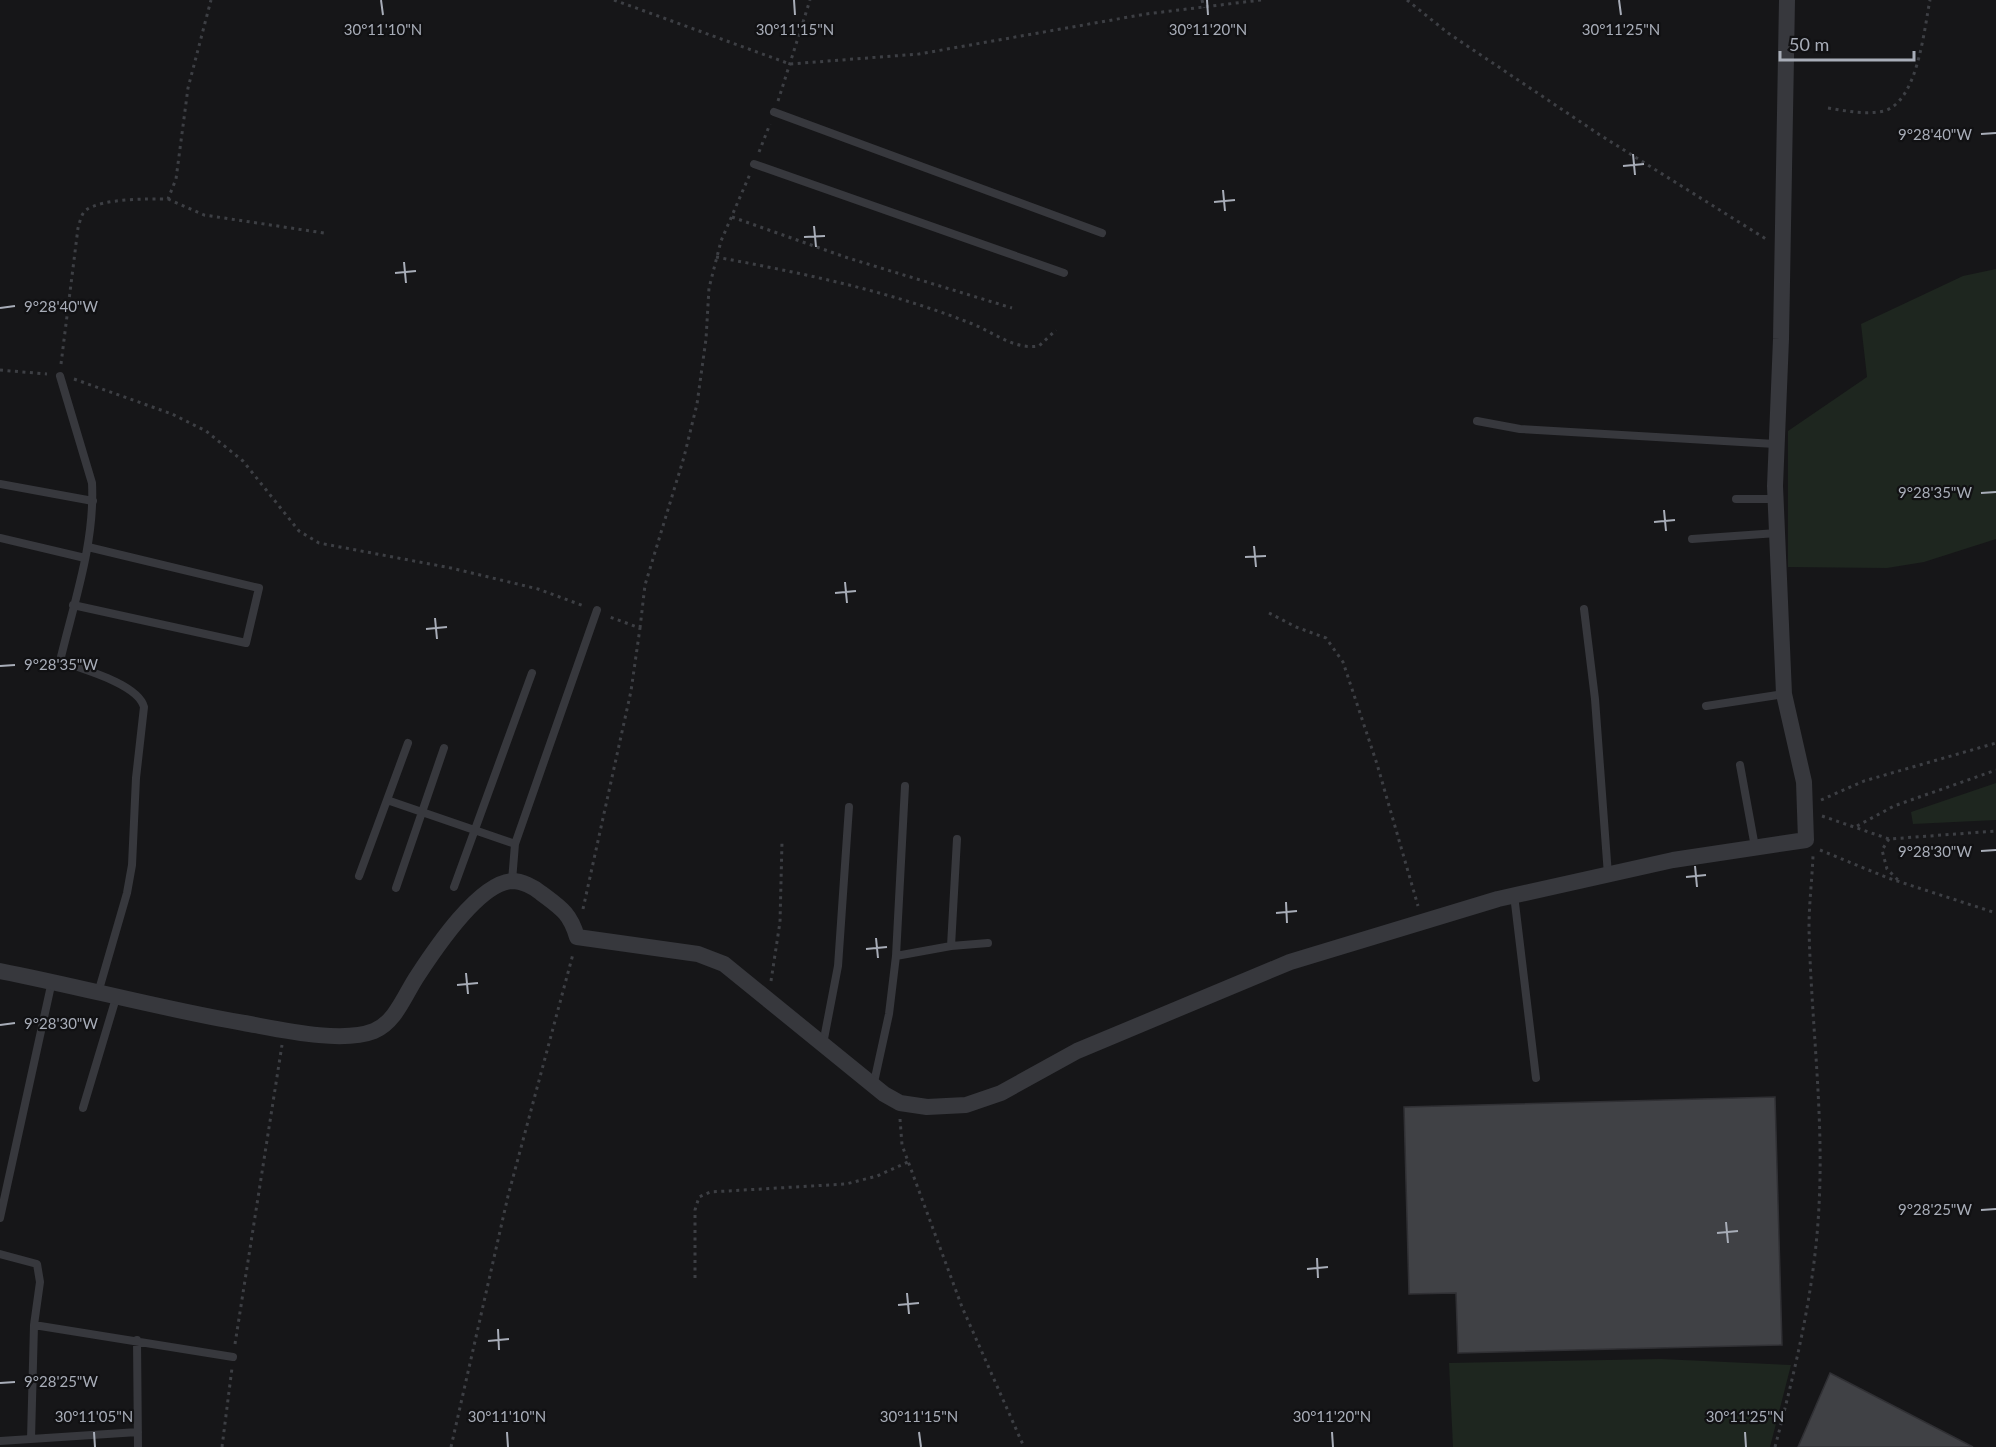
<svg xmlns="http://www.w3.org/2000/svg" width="1996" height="1447" viewBox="0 0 1996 1447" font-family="Lato,sans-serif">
  <rect width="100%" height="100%" fill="#161618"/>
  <path fill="#1e261f" d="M1996,269v270l-72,23 -37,6 -99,-1v-136l79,-54 -6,-53 102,-48z
    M1996,783v37l-83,4 -2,-12z
    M1661,1359l130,6 -21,82h-317l-4,-84z"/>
  <path fill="#404145" stroke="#303034" stroke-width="1.5" d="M1775,1097l7,248 -324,8 -2,-60 -47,1 -5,-187z
    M1830,1373l143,74h-175z"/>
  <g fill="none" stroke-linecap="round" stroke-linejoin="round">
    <path stroke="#3d3f44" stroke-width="3" stroke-dasharray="3 4.5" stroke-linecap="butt" d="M614,0l176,64 129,-10 227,-40 115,-14
      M1202,0l2,8
      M1407,0l41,33 152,102 166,104
      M778,101l32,-101
      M1828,108c19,3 37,7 56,3 34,-10 40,-82 46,-111
      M759,152l11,-28
      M168,199l36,16 120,18
      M732,217l116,41 164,50
      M716,257c86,16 173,34 254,66 24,9 43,27 69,23l17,-16
      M61,364l17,-136c2,-6 3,-14 8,-18 17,-12 62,-11 82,-11l8,-20 12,-91 23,-88
      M0,370l47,4
      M74,379l98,35 34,17 37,30 56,70 20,12 132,25 87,21 46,17
      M1269,613l27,14 30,11 17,24 34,102 41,142
      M640,628l5,-43 39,-128 13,-53 9,-65 3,-51 12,-47 29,-67
      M1821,800l43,-19 132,-38
      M1822,816l67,23 107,-8
      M1857,826l37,-20 102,-36
      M1889,839l-7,11 5,19 11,11
      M1820,850l68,28 108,35
      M583,909l48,-218 9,-63 -33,-12
      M771,981l9,-59 2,-80
      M900,1119l2,26 60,162 62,140
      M695,1278v-68l4,-13 11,-5 136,-8 31,-8 31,-14
      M235,1344l47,-299
      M222,1447l10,-79
      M451,1447l57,-251 65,-242
      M1775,1447c21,-80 40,-159 44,-241 5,-93 -8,-185 -10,-278 0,-24 3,-48 4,-72"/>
    <path stroke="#37383d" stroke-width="8" d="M774,112l328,121
      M754,164l310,109
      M60,376l32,107c3,60 -18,119 -32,178 22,8 78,23 84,46l-8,71 -4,87 -5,28 -29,100
      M1477,421l43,8 255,15
      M0,484l93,17
      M1736,499h40
      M0,538l85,20
      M1692,539l85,-6
      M73,605l173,38 13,-55 -171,-41
      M1584,609l11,90 13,176
      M1706,706l78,-12
      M1740,765l15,82
      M387,800l128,44 -3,37
      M515,844l82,-234
      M359,876l49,-133
      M454,887l78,-214
      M396,888l48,-140
      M1514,895l22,183
      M951,946l37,-3
      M896,956l9,-170
      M823,1044l15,-78 11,-159
      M873,1087l16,-73 7,-58 55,-10 6,-107
      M83,1108l33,-110
      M0,1218l52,-237
      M0,1254l37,10 3,18 -6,43
      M137,1340l1,107
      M31,1439l3,-114 199,32
      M0,1441l138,-9"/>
    <path stroke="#37383d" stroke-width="16" d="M0,971c82,16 162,38 244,52 34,6 97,21 130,8 22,-9 31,-37 44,-56 17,-26 61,-92 94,-94 10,0 22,6 29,12 20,15 29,20 36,44l121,17 26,10 160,130 16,9 27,4 39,-2 35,-12 76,-42 213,-89 208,-63 175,-39 133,-20 -2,-58 -20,-88 -9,-208 6,-147 6,-339"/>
  </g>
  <path fill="none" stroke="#a8adb8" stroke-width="2" d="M381,0l2,15M794,0l1,15M1207,0l1,15M1619,0l2,15M1981,134l15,-1M1633,154l2,21M1623,166l21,-2M1223,190l2,21M1214,202l21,-2M814,226l2,21M804,237l21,-1M404,262l2,21M395,273l21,-2M0,308l15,-2M1981,493l15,-1M1664,510l2,21M1654,522l21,-2M1254,546l2,21M1245,557l21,-1M845,582l2,21M835,593l21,-2M435,618l2,21M426,629l21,-2M0,666l15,-1M1981,851l15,-1M1695,866l2,21M1686,877l20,-2M1286,902l1,21M1276,913l21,-2M876,938l2,20M866,949l21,-2M466,973l2,21M457,985l21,-2M0,1025l15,-2M1981,1210l15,-1M1726,1222l2,21M1717,1233l21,-2M1317,1258l1,20M1307,1269l21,-2M907,1293l2,21M898,1305l21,-2M498,1329l1,21M488,1341l21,-2M0,1383l15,-1M94,1432l1,15M507,1432l1,15M919,1432l2,15M1332,1432l1,15M1745,1432l1,15"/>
  <g font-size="15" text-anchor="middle" fill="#a8adb8" stroke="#111113" stroke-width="4.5" stroke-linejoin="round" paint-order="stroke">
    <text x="383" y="35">30°11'10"N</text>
    <text x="795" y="35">30°11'15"N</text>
    <text x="1208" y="35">30°11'20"N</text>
    <text x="1621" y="35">30°11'25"N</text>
    <text x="1935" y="140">9°28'40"W</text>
    <text x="61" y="312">9°28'40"W</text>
    <text x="1935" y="498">9°28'35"W</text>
    <text x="61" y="670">9°28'35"W</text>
    <text x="1935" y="857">9°28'30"W</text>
    <text x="61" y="1029">9°28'30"W</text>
    <text x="1935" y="1215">9°28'25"W</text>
    <text x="61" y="1387">9°28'25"W</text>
    <text x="94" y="1422">30°11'05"N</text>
    <text x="507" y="1422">30°11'10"N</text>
    <text x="919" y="1422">30°11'15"N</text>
    <text x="1332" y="1422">30°11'20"N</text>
    <text x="1745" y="1422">30°11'25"N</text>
  </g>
  <path d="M1780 51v9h134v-9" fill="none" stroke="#a8adb8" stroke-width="3"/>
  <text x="1789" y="51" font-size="18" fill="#a8adb8" stroke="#111113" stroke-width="4.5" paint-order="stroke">50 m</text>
</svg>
